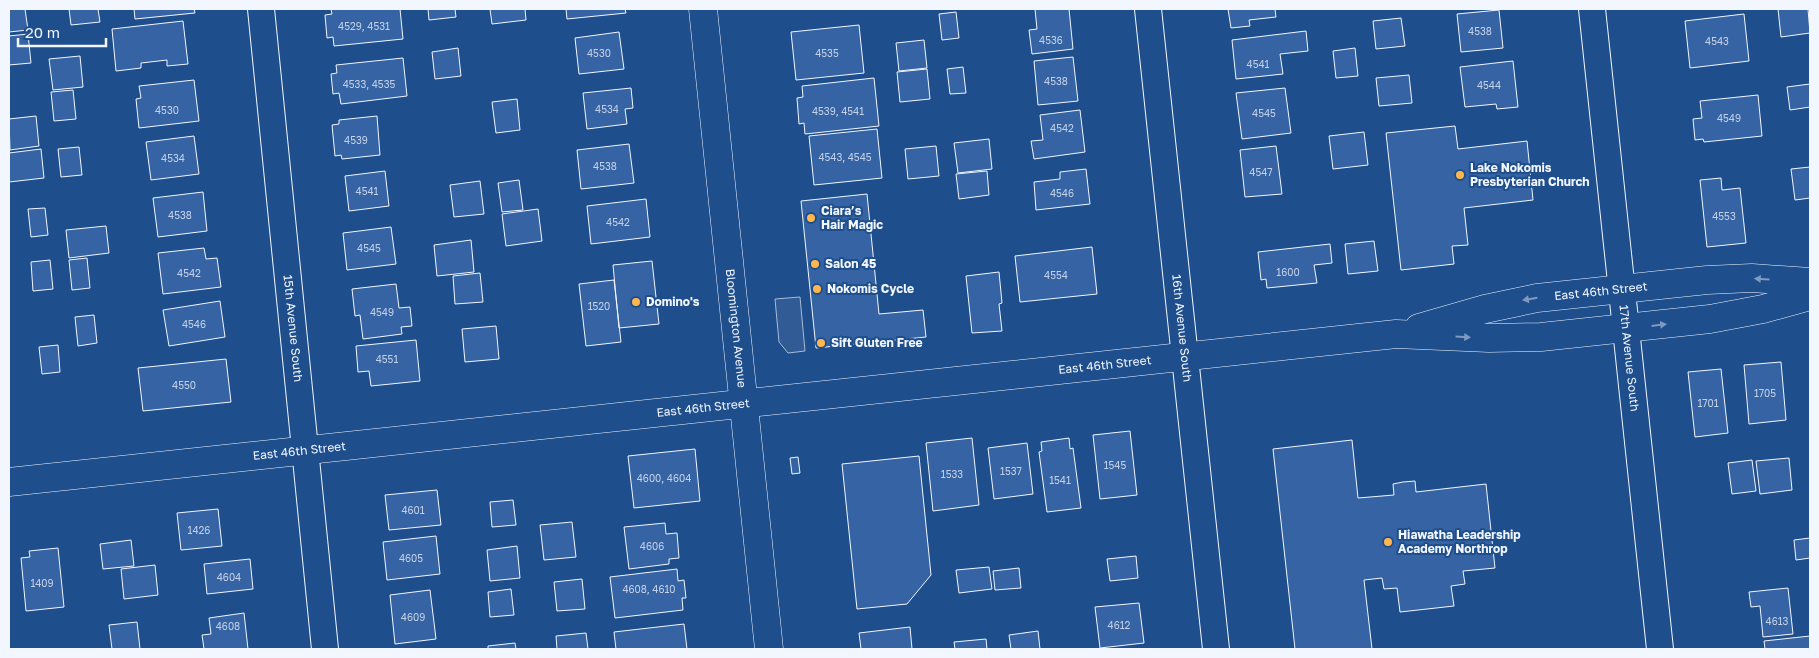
<svg xmlns="http://www.w3.org/2000/svg" width="1819" height="658" viewBox="0 0 1819 658" font-family="'Golos Text',sans-serif">
  <rect width="100%" height="100%" fill="#1f4e8c"/>
  <path fill="#305b95" stroke="#a8bbd7" d="M800,297l5,54 -17,2 -9,-11 -4,-43z"/>
  <path fill="#3563a3" stroke="#f2f6ff" d="M9,9h16l3,21 -19,2z
    M69,9h29l2,13 -29,3z
    M134,9h60l1,4 -60,6z
    M331,9h69l3,30 -69,7 -1,-9 -6,1 -2,-23 7,-1z
    M428,9h27l1,8 -27,3z
    M490,9h35l1,11 -34,4z
    M566,9h59l1,4 -59,6z
    M1035,9h34l4,40 -41,5 -3,-24 8,-1z
    M1228,9h47l1,8 -27,3 1,6 -19,2z
    M1778,9h30l2,24 -29,4z
    M1499,10l4,38 -42,4 -4,-38z
    M956,12l3,26 -17,2 -3,-26z
    M1744,14l5,47 -59,7 -5,-47z
    M1401,18l4,28 -29,3 -3,-28z
    M183,21l5,43 -21,2v-6l-26,3v5l-25,3 -4,-42z
    M859,25l5,48 -68,7 -5,-48z
    M1306,31l2,20 -28,3 3,20 -47,5 -4,-39z
    M619,32l5,37 -45,5 -4,-36z
    M28,34l3,29 -22,2v-29z
    M924,40l3,28 -28,3 -3,-28z
    M458,48l3,28 -26,3 -3,-27z
    M1355,48l3,28 -22,2 -3,-27z
    M80,56l3,31 -30,3 -4,-31z
    M1073,57l5,44 -40,4 -4,-44z
    M403,58l4,38 -66,8 -2,-11 -6,1 -2,-20 6,-1 -1,-8z
    M1513,61l5,46 -21,2 -1,-5 -31,3 -5,-40z
    M963,67l3,26 -16,1 -3,-25z
    M927,69l3,30 -30,3 -3,-30z
    M1409,75l3,28 -33,3 -3,-28z
    M874,78l5,48 -74,8 -1,-11 -5,1 -2,-26 6,-1 -1,-11z
    M194,80l5,41 -60,7 -3,-29 5,-1 -2,-12z
    M1810,84v23l-20,3 -3,-23z
    M631,88l2,20 -8,1 2,15 -40,5 -4,-36z
    M1285,88l6,45 -49,6 -6,-46z
    M73,90l3,29 -22,2 -3,-29z
    M1758,95l4,41 -58,6 -1,-3 -8,1 -2,-21 9,-1 -2,-17z
    M517,99l3,31 -24,3 -4,-31z
    M1080,110l5,42 -51,7 -3,-18 12,-1 -3,-25z
    M36,116l3,30 -29,4 -1,-31z
    M377,116l3,39 -38,4 -1,-4 -6,1 -3,-31 7,-1v-4z
    M1455,126l3,23 69,-8 6,59 -69,8 4,37 -16,1 2,18 -53,6 -15,-137z
    M877,129l5,49 -68,7 -5,-49z
    M1364,132l4,33 -35,4 -4,-33z
    M194,136l5,38 -48,6 -5,-38z
    M989,139l3,30 -34,4 -4,-30z
    M629,144l5,39 -53,6 -4,-39z
    M936,146l3,30 -31,3 -3,-30z
    M1276,146l6,48 -37,3 -5,-47z
    M79,147l3,28 -21,2 -3,-28z
    M41,149l3,29 -35,4v-29z
    M1810,167v31l-15,2 -4,-31z
    M1086,169l4,35 -54,6 -2,-28 26,-3v-7z
    M385,171l4,35 -40,5 -4,-35z
    M987,171l2,24 -30,4 -3,-25z
    M1721,178l1,12 18,-2 6,55 -39,4 -7,-67z
    M519,180l4,30 -21,2 -4,-29z
    M480,181l4,33 -30,3 -4,-32z
    M203,192l4,39 -49,6 -5,-39z
    M867,194l12,120 44,-4 3,27 -110,11 -15,-147z
    M646,199l4,38 -59,7 -4,-38z
    M45,208l3,27 -17,2 -3,-28z
    M538,209l4,32 -36,5 -4,-32z
    M106,226l3,27 -40,5 -3,-28z
    M391,227l5,37 -49,6 -4,-37z
    M471,240l3,32 -37,4 -3,-31z
    M1374,241l4,30 -30,3 -3,-30z
    M1330,244l2,19 -18,2 3,18 -50,5 -1,-9 -5,1 -3,-28z
    M1092,247l5,47 -77,8 -5,-46z
    M204,248l2,11 11,-1 4,29 -58,7 -5,-41z
    M87,258l3,30 -18,2 -3,-30z
    M50,260l3,29 -20,2 -2,-29z
    M652,261l7,63 -40,4 -6,-63z
    M999,272l3,31 -3,1 3,27 -30,2 -6,-57z
    M480,273l3,29 -28,2 -2,-28z
    M614,280l7,62 -35,4 -7,-62z
    M396,284l3,24 11,-1 2,19 -11,1 1,7 -39,5 -3,-24 -5,1 -3,-27z
    M220,301l5,36 -56,9 -6,-36z
    M94,315l3,28 -19,3 -3,-29z
    M496,326l3,33 -34,3 -3,-33z
    M416,340l4,41 -49,5 -2,-15 -11,1 -2,-26z
    M58,345l2,27 -18,2 -3,-27z
    M226,359l5,43 -88,9 -5,-43z
    M1781,362l5,58 -37,4 -5,-59z
    M1721,369l7,64 -33,4 -7,-65z
    M1130,431l7,64 -37,4 -7,-64z
    M972,438l7,67 -46,6 -7,-68z
    M1069,438l1,11 3,-1 8,60 -34,4 -8,-60 3,-1 -1,-9z
    M1352,440l6,58 36,-3 -1,-11 10,-2 12,-1 1,11 70,-8 9,84 -32,3 2,13 -14,2 3,20 -54,6 -3,-24 -13,1 -2,-11 -18,2 8,69h-77l-22,-200z
    M1027,443l6,51 -39,5 -6,-51z
    M695,449l5,52 -66,7 -6,-52z
    M919,456l12,119 -24,29 -50,5 -15,-145z
    M798,457l2,16 -8,1 -2,-16z
    M1789,458l3,32 -32,4 -4,-33z
    M1752,460l4,31 -24,3 -4,-31z
    M437,490l4,35 -52,5 -4,-35z
    M513,500l3,25 -24,2 -2,-25z
    M218,509l4,37 -41,4 -4,-37z
    M572,522l4,35 -32,3 -4,-35z
    M665,523l1,11 11,-1 2,25 -10,1v5l-40,5 -5,-42z
    M436,536l4,38 -53,6 -4,-38z
    M1810,538v20l-14,2 -2,-20z
    M131,540l3,26 -31,3 -3,-25z
    M517,546l3,32 -30,3 -3,-31z
    M58,548l6,59 -38,4 -5,-53 9,-1 -1,-6z
    M1136,556l2,22 -28,3 -3,-22z
    M250,559l3,30 -46,5 -3,-30z
    M155,565l3,30 -34,4 -3,-30z
    M989,567l3,22 -33,4 -3,-23z
    M1019,568l2,20 -26,2 -2,-19z
    M677,569l1,12 6,-1 2,18h-4l1,12 -68,8 -5,-41z
    M582,579l3,30 -28,2 -3,-29z
    M1788,588l5,46 -30,3 -3,-31 -9,1 -2,-15z
    M511,589l3,26 -24,2 -2,-25z
    M430,590l6,49 -41,5 -5,-49z
    M1139,603l5,40 -44,5 -5,-41z
    M244,613l4,36h-44l-2,-14 9,-1 -2,-16z
    M137,622l3,27h-28l-3,-24z
    M684,624l3,25h-71l-2,-17z
    M910,627l2,22h-51l-2,-16z
    M1038,631l2,18h-29l-2,-14z
    M586,633l2,16h-31l-1,-13z
    M1810,636v13h-45l-1,-8z
    M986,639l1,10h-32l-1,-7z
    M515,643l1,6h-28v-3z"/>
  <g fill="none" stroke-linecap="round" stroke-linejoin="round">
    <defs>
      <g id="minor">
        <path id="s1" d="M261,9l64,640"/>
        <path id="s2" d="M1148,9l68,640"/>
        <path id="s3" d="M1592,9l68,640"/>
      </g>
      <g id="tertiary">
        <path id="s4" d="M703,9l66,640"/>
      </g>
      <g id="secondary">
        <path id="s5" d="M1419,328l66,-19 52,-11 170,-18 45,-2 58,4"/>
        <path id="s6" d="M9,482l1387,-148 93,4 52,-1 169,-18 53,-10 47,-13"/>
      </g>
    </defs>
    <use href="#minor" stroke="#f2f6ff" stroke-width="28"/>
    <use href="#tertiary" stroke="#f2f6ff" stroke-width="29"/>
    <use href="#secondary" stroke="#f2f6ff" stroke-width="29"/>
    <use href="#minor" stroke="#1f4e8c" stroke-width="26"/>
    <use href="#tertiary" stroke="#1f4e8c" stroke-width="28"/>
    <use href="#secondary" stroke="#1f4e8c" stroke-width="28"/>
  </g>
  <defs><path id="oneway-solid" d="M-6-.8H1V-3.2L6.5 0L1 3.2V.8H-6Z" transform="scale(1.25)"/></defs>
  <g fill="#7e9ac0">
    <use href="#oneway-solid" transform="translate(1762 279) rotate(-177)"/>
    <use href="#oneway-solid" transform="translate(1530 299) rotate(171)"/>
    <use href="#oneway-solid" transform="translate(1659 325) rotate(-7)"/>
    <use href="#oneway-solid" transform="translate(1463 337) rotate(3)"/>
  </g>
  <g fill="#ffb74d" stroke="#1f4e8c" stroke-width="2">
    <circle cx="1460" cy="175" r="5"/>
    <circle cx="811" cy="218" r="5"/>
    <circle cx="815" cy="264" r="5"/>
    <circle cx="817" cy="289" r="5"/>
    <circle cx="636" cy="302" r="5"/>
    <circle cx="821" cy="343" r="5"/>
    <circle cx="1388" cy="542" r="5"/>
  </g>
  <g text-anchor="middle" stroke-width="4" stroke-linejoin="round" paint-order="stroke">
    <g font-size="10" fill="#c3d1e8">
      <text x="364" y="30">4529, 4531</text>
      <text x="1480" y="35">4538</text>
      <text x="1051" y="44">4536</text>
      <text x="1717" y="45">4543</text>
      <text x="599" y="57">4530</text>
      <text x="827" y="57">4535</text>
      <text x="1258" y="68">4541</text>
      <text x="1056" y="85">4538</text>
      <text x="369" y="88">4533, 4535</text>
      <text x="1489" y="89">4544</text>
      <text x="607" y="113">4534</text>
      <text x="167" y="114">4530</text>
      <text x="838" y="115">4539, 4541</text>
      <text x="1264" y="117">4545</text>
      <text x="1729" y="122">4549</text>
      <text x="1062" y="132">4542</text>
      <text x="356" y="144">4539</text>
      <text x="845" y="161">4543, 4545</text>
      <text x="173" y="162">4534</text>
      <text x="605" y="170">4538</text>
      <text x="1261" y="176">4547</text>
      <text x="367" y="195">4541</text>
      <text x="1062" y="197">4546</text>
      <text x="180" y="219">4538</text>
      <text x="1724" y="220">4553</text>
      <text x="618" y="226">4542</text>
      <text x="369" y="252">4545</text>
      <text x="1288" y="276">1600</text>
      <text x="189" y="277">4542</text>
      <text x="1056" y="279">4554</text>
      <text x="599" y="310">1520</text>
      <text x="382" y="316">4549</text>
      <text x="194" y="328">4546</text>
      <text x="387" y="363">4551</text>
      <text x="184" y="389">4550</text>
      <text x="1765" y="397">1705</text>
      <text x="1708" y="407">1701</text>
      <text x="1115" y="469">1545</text>
      <text x="1011" y="475">1537</text>
      <text x="952" y="478">1533</text>
      <text x="664" y="482">4600, 4604</text>
      <text x="1060" y="484">1541</text>
      <text x="413" y="514">4601</text>
      <text x="199" y="534">1426</text>
      <text x="652" y="550">4606</text>
      <text x="411" y="562">4605</text>
      <text x="229" y="581">4604</text>
      <text x="42" y="587">1409</text>
      <text x="649" y="593">4608, 4610</text>
      <text x="413" y="621">4609</text>
      <text x="1777" y="625">4613</text>
      <text x="1119" y="629">4612</text>
      <text x="228" y="630">4608</text>
    </g>
    <g font-size="12" font-weight="bold" fill="#f2f6ff" stroke="#1f4e8c" text-anchor="start">
      <text x="1470" y="172">Lake Nokomis<tspan x="1470" dy="14">Presbyterian Church</tspan></text>
      <text x="821" y="215">Ciara’s<tspan x="821" dy="14">Hair Magic</tspan></text>
      <text x="825" y="268">Salon 45</text>
      <text x="827" y="293">Nokomis Cycle</text>
      <text x="646" y="306">Domino's</text>
      <text x="831" y="347">Sift Gluten Free</text>
      <text x="1398" y="539">Hiawatha Leadership<tspan x="1398" dy="14">Academy Northrop</tspan></text>
    </g>
    <g font-size="12" fill="#f2f6ff" stroke="#1f4e8c">
      <text dy="4" stroke="none"><textPath href="#s5" startOffset="186">East 46th Street</textPath></text>
      <text dy="4" stroke="none"><textPath href="#s1" startOffset="321">15th Avenue South</textPath></text>
      <text dy="4" stroke="none"><textPath href="#s4" startOffset="321">Bloomington Avenue</textPath></text>
      <text dy="4" stroke="none"><textPath href="#s2" startOffset="321">16th Avenue South</textPath></text>
      <text dy="4" stroke="none"><textPath href="#s3" startOffset="351">17th Avenue South</textPath></text>
      <text dy="4" stroke="none"><textPath href="#s6" startOffset="1102">East 46th Street</textPath></text>
      <text dy="4" stroke="none"><textPath href="#s6" startOffset="698">East 46th Street</textPath></text>
      <text dy="4" stroke="none"><textPath href="#s6" startOffset="292">East 46th Street</textPath></text>
    </g>
  </g>
  <rect width="1819" height="658" fill="none" stroke="#f2f6ff" stroke-width="20"/>
  <path d="M18 38v8h88v-8" fill="none" stroke="#f2f6ff" stroke-width="2.5"/>
  <text x="25" y="38" font-size="15" fill="#f2f6ff" stroke="#1f4e8c" stroke-width="4" paint-order="stroke">20 m</text>
</svg>
